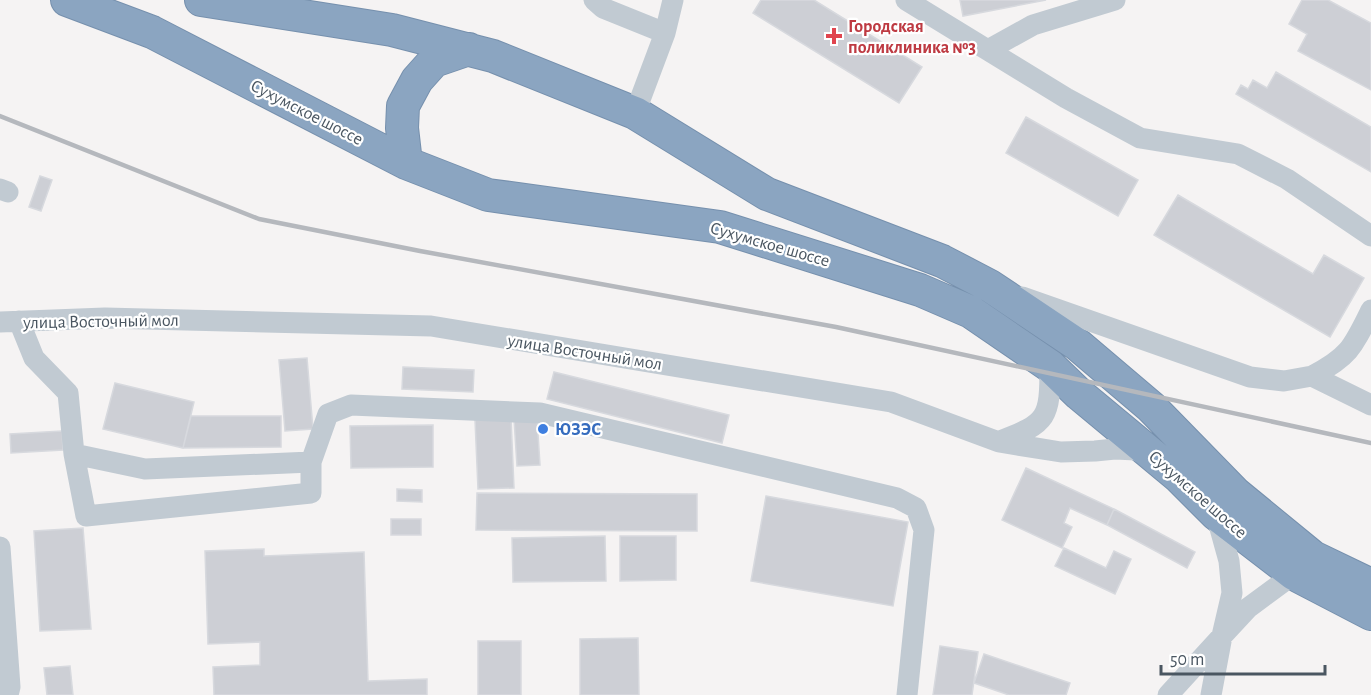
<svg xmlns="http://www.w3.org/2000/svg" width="1371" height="695" viewBox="0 0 1371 695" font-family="'Alegreya Sans',sans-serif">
  <rect width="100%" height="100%" fill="#f5f3f3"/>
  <path fill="#cdcfd5" stroke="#d7d9de" stroke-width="1.5" d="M761,0h53l108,67 -23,36 -146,-90z
    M960,0h86l-83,16z
    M1302,0h26l43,23v67l-73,-39 9,-17 -18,-10z
    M1276,72l95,55v45l-135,-78 5,-9 7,4 5,-9 14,8z
    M1026,117l112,63 -20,36 -112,-63z
    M40,176l12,4 -11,31 -12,-4z
    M1178,195l135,79 11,-19 40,23 -34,59 -176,-102z
    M307,358l6,71 -28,2 -6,-71z
    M403,367l71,3 -1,22 -71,-3z
    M554,372l175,43 -7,28 -175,-44z
    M115,383l79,19 -11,46 -80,-19z
    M191,416h90v31l-98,1z
    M511,418l3,70 -36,1 -3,-69z
    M537,418l3,47 -23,1 -3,-47z
    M433,425v42l-82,1 -1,-42z
    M62,431l1,19 -52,3 -1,-19z
    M1026,468l88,41 -7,16 -37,-17 -6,15 8,4 -10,21 -60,-28z
    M397,489l25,1v12l-25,-1z
    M477,493l220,1v37l-221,-1z
    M766,496l142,26 -15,84 -142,-25z
    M1114,509l81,43 -8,16 -80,-43z
    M391,519h30v16h-30z
    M83,528l8,101 -51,2 -6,-100z
    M605,536l1,45 -93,1 -1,-44z
    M620,536h56v44l-56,1z
    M1064,548l42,20 8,-17 17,8 -16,35 -60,-28z
    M264,549v7l100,-4 4,129 59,-2v16h-213l-1,-28 47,-2v-23l-52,2 -3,-93z
    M638,638l1,57h-59v-56z
    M478,641h43v54h-43z
    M940,646l38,6 -6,43h-39z
    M984,654l86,29 -4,12h-57l-35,-12z
    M70,666l3,29h-26l-3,-27z"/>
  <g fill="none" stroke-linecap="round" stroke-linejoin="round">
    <defs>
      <path id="highway" d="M67,0l85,32 254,131 82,32 232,32 200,63 51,22 79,54 29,28 100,83 37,37 78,60 77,40
        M201,0l191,30 101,26 142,57 132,81 175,67 48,25 88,59 73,62 84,86 78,64 58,28
        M406,163l-4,-35 1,-22 14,-26 17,-19 35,-12"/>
    </defs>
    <use href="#highway" stroke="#7690ad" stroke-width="34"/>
    <path stroke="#c1cad2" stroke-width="21" d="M594,0l9,8 62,25
      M906,0l160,98 74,40 98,16 49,25 84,57
      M988,50l45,-25 82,-25
      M635,113l30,-80 8,-33
      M0,189l8,3
      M1022,297l228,80 34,4 28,-5 59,29
      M19,321l15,37 34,35 6,61 71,15 166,-7 17,-48 23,-9 189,8 357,85 19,10 8,22 -17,165
      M0,322l105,-4 326,8 460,76 108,40 62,10 34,-1 20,-2 21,1 12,5
      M1312,376c37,-19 41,-29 59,-66
      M1000,441c48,-18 50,-23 50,-75
      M74,454l12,62 225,-23v-31
      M0,547l10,140 -2,8
      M1168,695l54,-59 10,-43 -3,-32 -13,-47
      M1211,695l11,-59 26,-28 46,-34"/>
    <use href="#highway" stroke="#8ba5c1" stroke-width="32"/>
    <path stroke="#b5b8bd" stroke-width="4.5" d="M0,116l259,103 161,32 416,76 535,116"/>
  </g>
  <path fill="#e0444e" stroke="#fff" stroke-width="2" d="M831 27h6v6h6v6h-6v6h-6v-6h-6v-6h6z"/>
  <circle fill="#3f7fe0" stroke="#fff" stroke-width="2" cx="543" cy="429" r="6"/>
  <g text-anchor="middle" stroke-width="4.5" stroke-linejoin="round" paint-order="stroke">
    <g font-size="18" font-weight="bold" fill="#be3a42" stroke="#fff" text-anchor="start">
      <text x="848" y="32">Городская<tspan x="848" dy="21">поликлиника №3</tspan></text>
    </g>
    <g font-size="18" fill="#4a5661" stroke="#fff">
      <text transform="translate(307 112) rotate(27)" y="6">Сухумское шоссе</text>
      <text transform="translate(770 244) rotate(16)" y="6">Сухумское шоссе</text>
      <text transform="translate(101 321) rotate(-1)" y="6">улица Восточный мол</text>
      <text transform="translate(585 352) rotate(9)" y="6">улица Восточный мол</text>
      <text transform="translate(1198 494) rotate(41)" y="6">Сухумское шоссе</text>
    </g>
    <g font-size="18" font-weight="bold" fill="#366cbe" stroke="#fff" text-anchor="start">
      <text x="555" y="435">ЮЗЭС</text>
    </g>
  </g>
  <path d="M1161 665v9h164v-9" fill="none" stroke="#4a5661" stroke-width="3"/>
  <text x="1170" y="665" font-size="18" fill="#4a5661" stroke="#ffffff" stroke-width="4.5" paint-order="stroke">50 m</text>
</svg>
